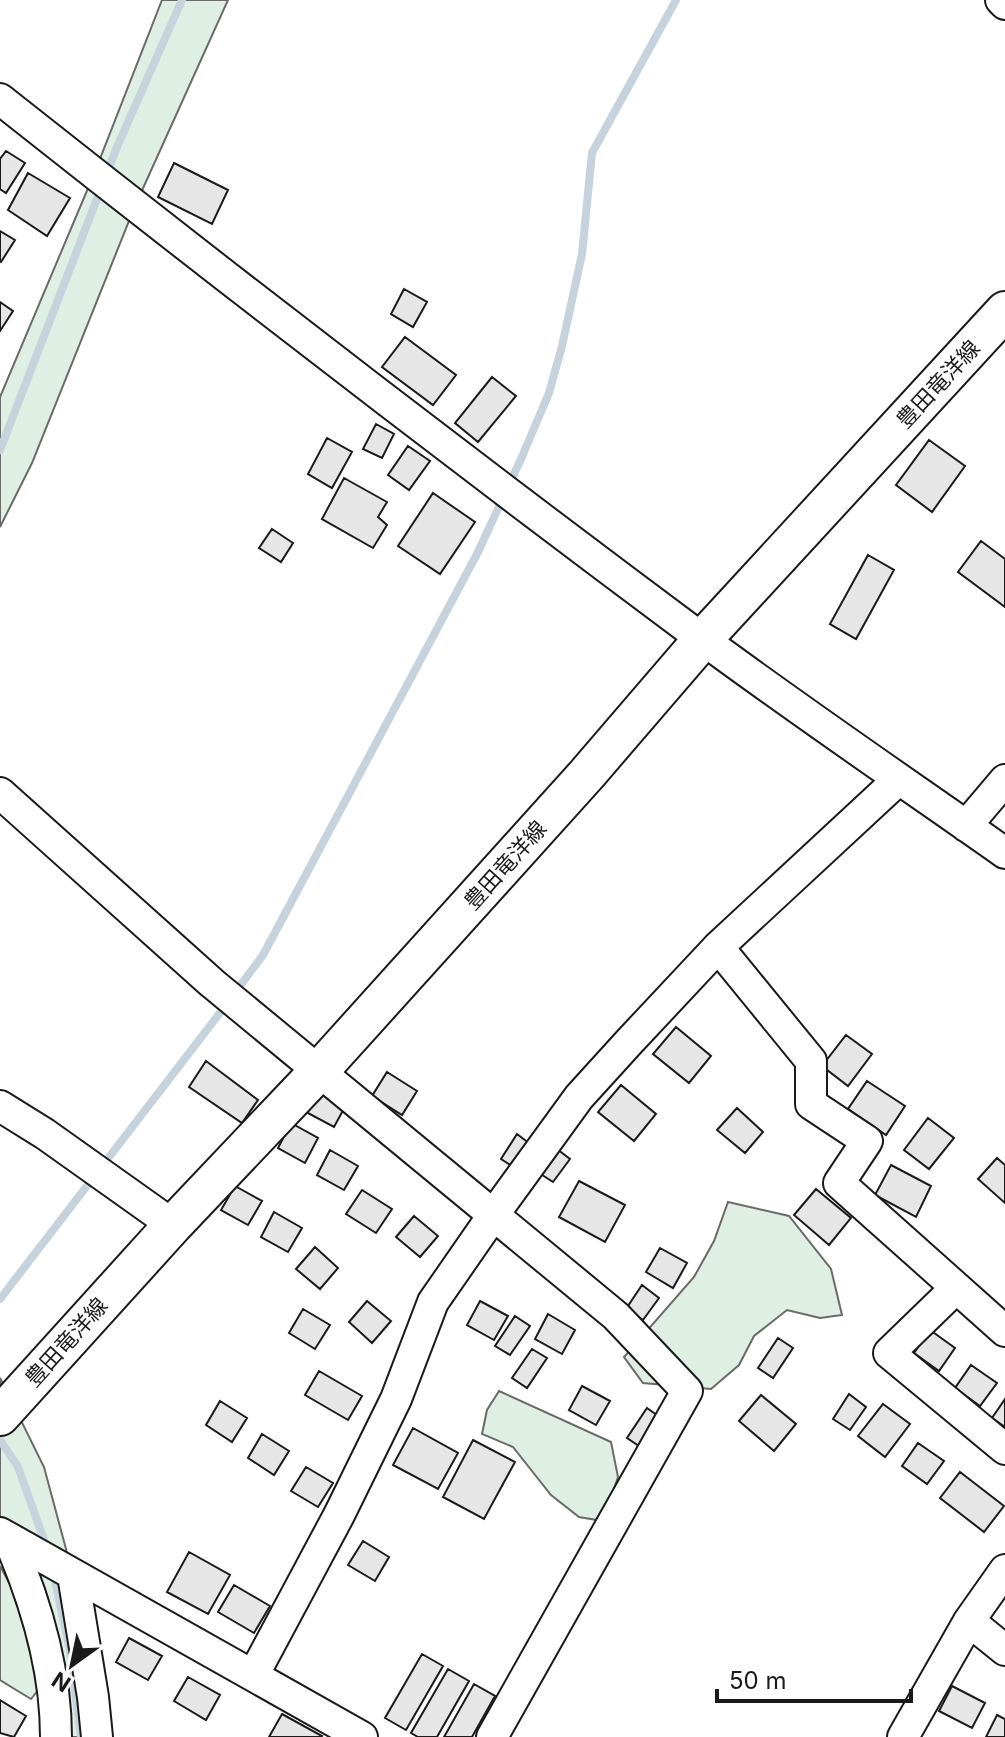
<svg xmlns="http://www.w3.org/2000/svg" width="1005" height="1737" viewBox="0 0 1005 1737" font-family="Inter,'Noto Sans JP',sans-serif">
  <rect width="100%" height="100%" fill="#fff"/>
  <path fill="#e0efe3" stroke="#6a6a6a" stroke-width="2" d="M162,0h66l-93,206 -103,257 -32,64v-130l94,-223z
    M728,1202l61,14 42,53 11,46 -22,3 -33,-8 -33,26 -15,29 -28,24 -68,-6 -19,-26 70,-80 20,-36z
    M0,1378l44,89 29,108 23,162h-44l-52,-213z
    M499,1391l112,51 7,35 -15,44 -24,-4 -28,-22 -38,-48 -31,-13 5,-24z
    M0,1566l18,33 21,90 -8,10 -31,-19z"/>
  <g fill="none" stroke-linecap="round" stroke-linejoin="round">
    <path stroke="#c6d2dc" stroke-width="8" d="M0,450l117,-303 65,-147
      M234,994l29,-39 215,-403 43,-93 28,-66 13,-47 20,-92 10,-101 84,-153
      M0,1299l226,-294
      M0,1440l18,27 30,84
      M53,1572l17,79 11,86"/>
  </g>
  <path fill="#e6e6e6" stroke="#1a1a1a" stroke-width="2" d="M6,151l19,12 -19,30 -6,-4v-30z
    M174,163l54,27 -16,34 -54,-27z
    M28,173l42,25 -23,38 -39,-26z
    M0,231l15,9 -14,22 -1,-1z
    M404,289l23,13 -14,25 -22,-13z
    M0,302l13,9 -13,20z
    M405,337l51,38 -23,30 -51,-38z
    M492,377l24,19 -38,46 -23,-19z
    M376,424l18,10 -12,24 -19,-9z
    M327,438l25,14 -20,36 -24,-14z
    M929,440l36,26 -33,46 -36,-27z
    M408,446l22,15 -21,29 -21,-15z
    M344,478l43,24 -9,15 9,8 -14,23 -51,-29z
    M433,493l42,29 -35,52 -42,-28z
    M272,529l21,14 -12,19 -22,-14z
    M981,541l24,18v48l-47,-35z
    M868,555l26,15 -38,69 -26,-15z
    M676,1027l35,29 -22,27 -36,-29z
    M846,1035l26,19 -24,32 -26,-20z
    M206,1061l52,39 -16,23 -53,-36z
    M387,1072l30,19 -15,24 -30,-19z
    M867,1081l38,25 -19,29 -38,-26z
    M621,1085l35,29 -22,27 -36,-29z
    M320,1087l27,16 -13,24 -28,-15z
    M737,1108l26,24 -18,21 -28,-23z
    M928,1118l26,20 -25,31 -25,-19z
    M291,1123l27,15 -13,25 -27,-15z
    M517,1134l17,13 -16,23 -17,-11z
    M553,1146l17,13 -17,23 -17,-11z
    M330,1150l28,16 -14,24 -27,-15z
    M997,1158l8,7v38l-27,-24z
    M891,1165l40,21 -15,31 -41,-22z
    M579,1181l46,24 -20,37 -46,-25z
    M235,1186l27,15 -14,24 -27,-15z
    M816,1189l35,29 -22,27 -35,-30z
    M362,1190l30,19 -16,24 -30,-19z
    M274,1212l28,16 -14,24 -27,-15z
    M414,1216l24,20 -18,21 -24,-20z
    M315,1247l23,21 -18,21 -24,-20z
    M660,1248l27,15 -14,25 -27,-16z
    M642,1285l17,13 -16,22 -17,-11z
    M367,1301l24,20 -19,22 -23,-21z
    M480,1301l28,15 -14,24 -27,-15z
    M303,1309l27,16 -15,24 -26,-16z
    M548,1314l27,16 -13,24 -27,-15z
    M515,1316l15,10 -20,29 -15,-9z
    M930,1330l25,18 -16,23 -25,-18z
    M778,1338l15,10 -20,30 -15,-10z
    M532,1349l15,9 -20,30 -15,-10z
    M971,1365l26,18 -17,23 -25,-18z
    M319,1371l43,25 -14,24 -43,-25z
    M582,1386l28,15 -14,24 -27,-15z
    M849,1394l17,13 -16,23 -17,-11z
    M761,1395l35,29 -22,27 -35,-30z
    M1005,1399v28l-13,-9z
    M220,1401l27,17 -15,24 -26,-17z
    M883,1404l27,20 -25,33 -27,-21z
    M647,1408l14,10 -19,30 -15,-10z
    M413,1428l45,25 -20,36 -45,-24z
    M262,1434l27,17 -15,24 -26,-17z
    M473,1440l42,22 -31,57 -41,-22z
    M918,1443l26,18 -17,23 -25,-18z
    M306,1467l27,16 -15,24 -27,-16z
    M960,1472l44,34 -20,26 -44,-34z
    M363,1541l26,16 -14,24 -27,-16z
    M189,1552l41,23 -22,39 -41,-22z
    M234,1585l36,21 -16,27 -36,-21z
    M129,1638l33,18 -14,24 -32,-18z
    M422,1654l21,12 -37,64 -21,-12z
    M448,1669l21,12 -32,56h-19l-7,-4z
    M188,1677l32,18 -14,25 -32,-19z
    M474,1684l21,12 -23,41h-28z
    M952,1686l33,17 -13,25 -33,-17z
    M0,1700l26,16 -12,21 -14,-4z
    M282,1714l40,22 -1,1h-52z
    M997,1715l8,4v18h-19z"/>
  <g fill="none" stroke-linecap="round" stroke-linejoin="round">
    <defs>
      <path id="minor" d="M1001,0l4,4
        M0,99c231,183 465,363 701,539 100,74 203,144 304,215
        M0,793l212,190 404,333 71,75 -195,346
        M966,826l39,-46
        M718,947l93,114v43l56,37 -28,42 166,148
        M0,1106l45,28 128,91
        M956,1288l-67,65 116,96
        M0,1533l362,204
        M9,1540c27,62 47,129 47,197
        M73,1575l20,122 4,40
        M969,1621l36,29
        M254,1674l85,-159 57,-116 37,-97 61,-88 85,-117 50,-55 89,-95 180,-167
        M903,1737l66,-116 36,-51"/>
      <path id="major" d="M0,1416l173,-191 146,-154 268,-297 116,-135 302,-328"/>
    </defs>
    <use href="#minor" stroke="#1a1a1a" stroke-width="34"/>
    <use href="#major" stroke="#1a1a1a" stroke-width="42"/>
    <use href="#minor" stroke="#fff" stroke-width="30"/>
    <use href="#major" stroke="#fff" stroke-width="38"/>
  </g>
  <g text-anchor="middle" stroke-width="6" stroke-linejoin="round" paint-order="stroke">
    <g font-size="22" fill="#1a1a1a" stroke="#fff">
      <text transform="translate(938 384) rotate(-47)" y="8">豊田竜洋線</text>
      <text transform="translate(505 865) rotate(-48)" y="8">豊田竜洋線</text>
      <text transform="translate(66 1342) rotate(-48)" y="8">豊田竜洋線</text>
    </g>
  </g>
  <g transform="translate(72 1665) rotate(213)" stroke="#ffffff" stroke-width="6" paint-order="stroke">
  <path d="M0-6L14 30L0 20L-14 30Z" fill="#1a1a1a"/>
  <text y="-12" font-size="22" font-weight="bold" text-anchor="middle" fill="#1a1a1a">N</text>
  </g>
  <path d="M717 1689v12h194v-12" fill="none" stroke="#1a1a1a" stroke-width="4"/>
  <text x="729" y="1689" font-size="24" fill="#1a1a1a" stroke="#ffffff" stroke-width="6" paint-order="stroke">50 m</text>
</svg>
